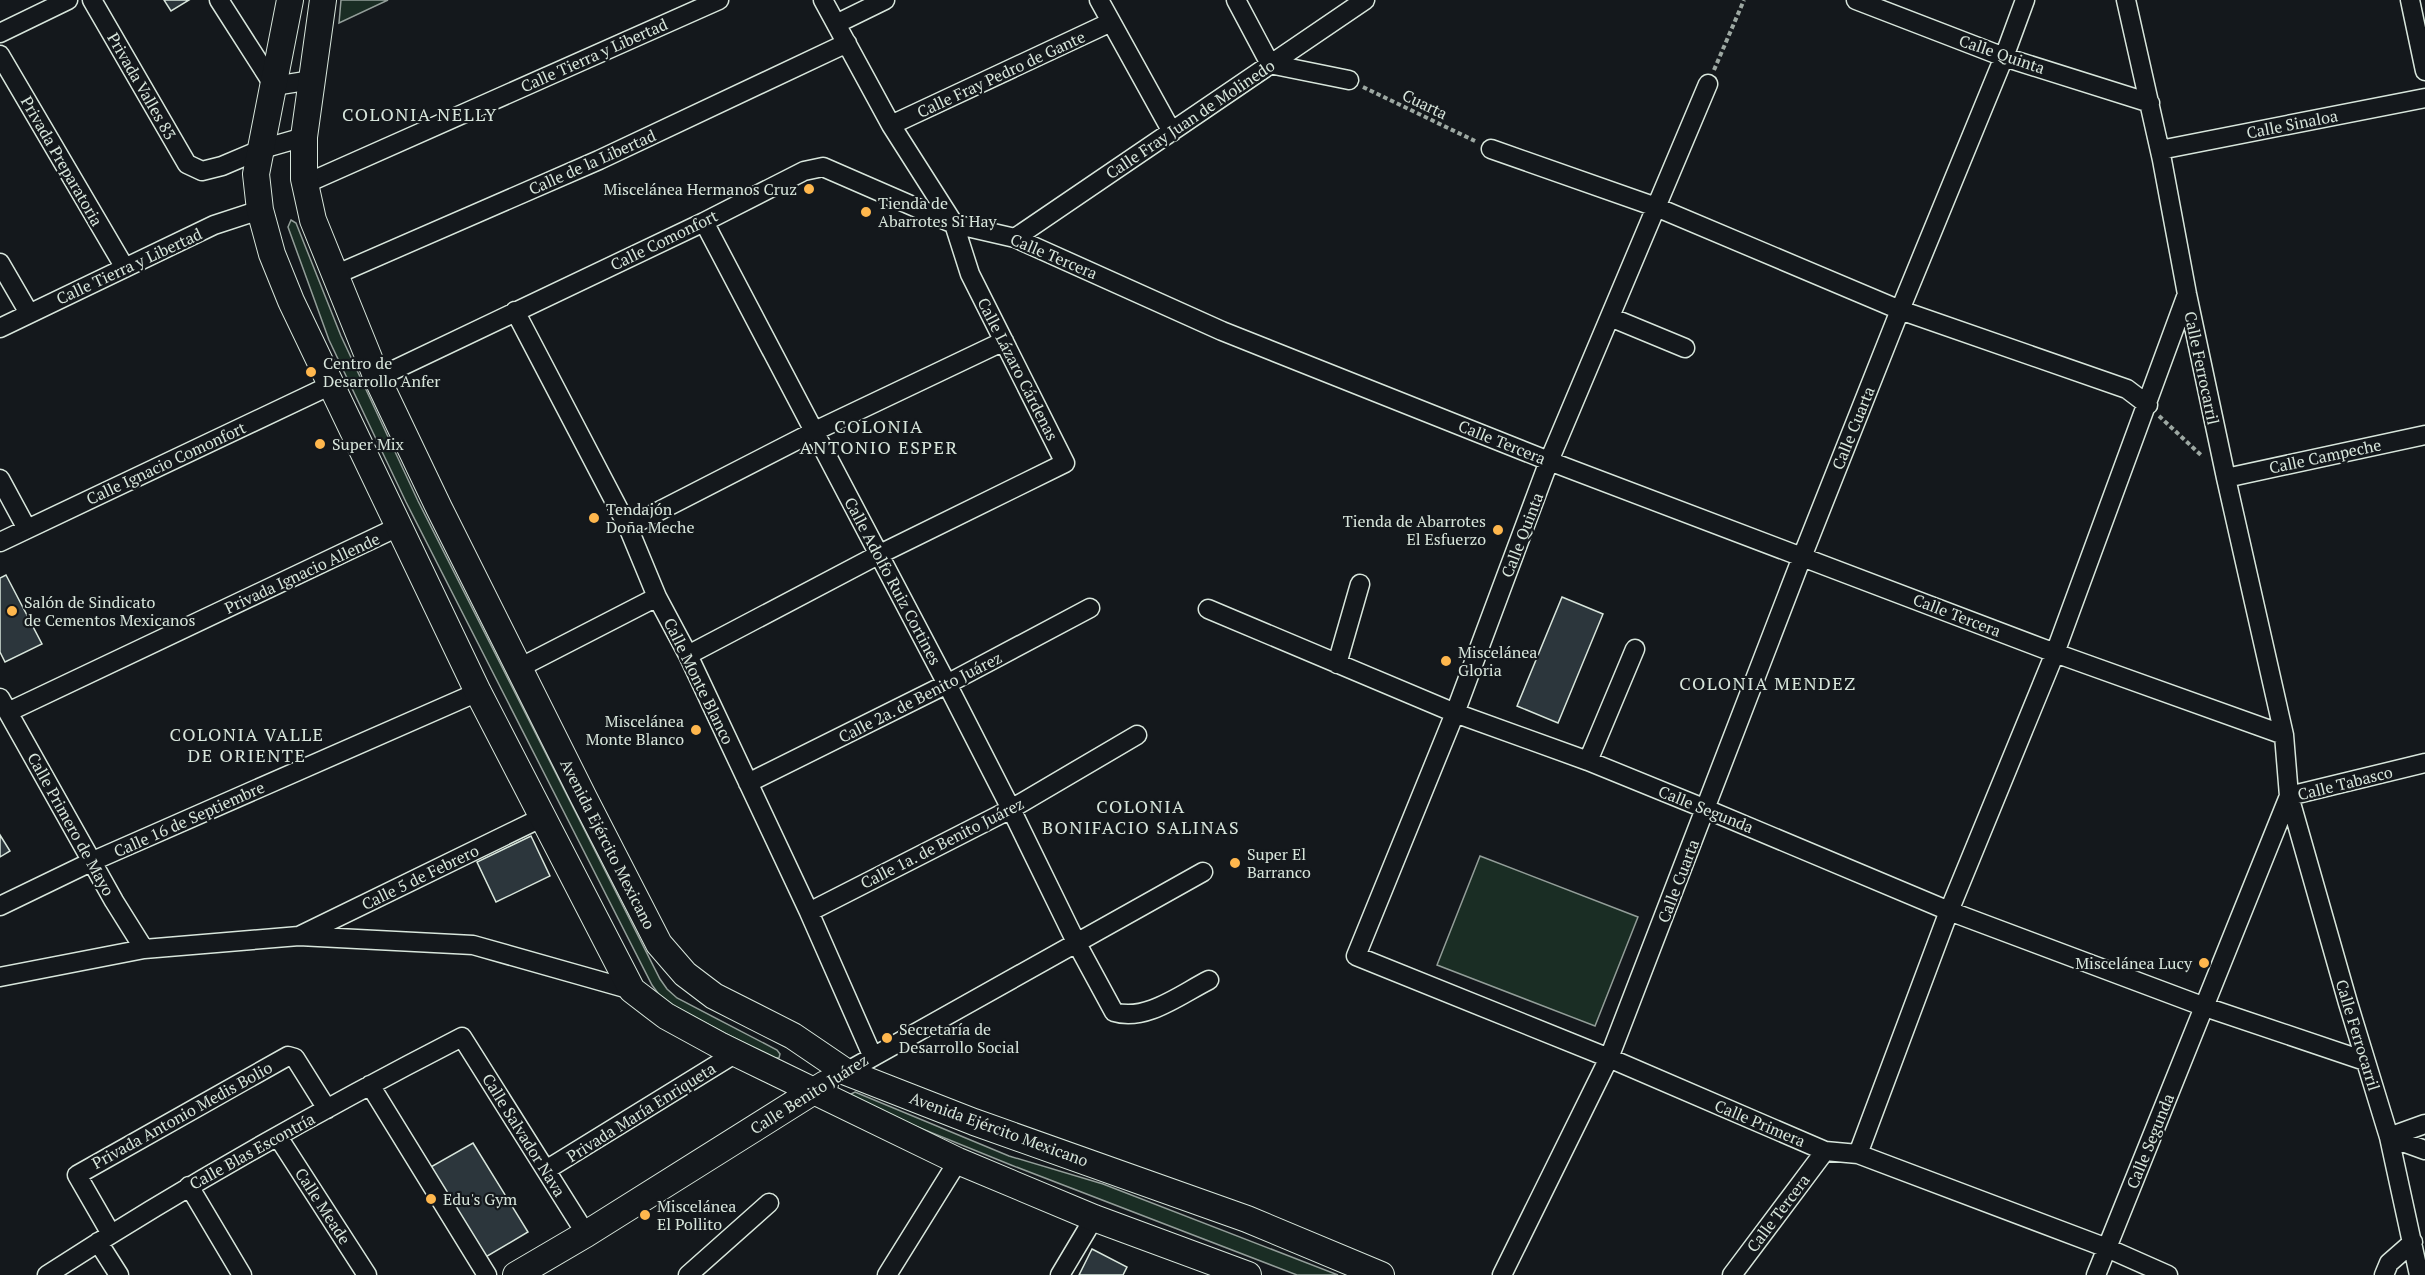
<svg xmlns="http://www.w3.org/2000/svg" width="2425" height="1275" viewBox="0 0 2425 1275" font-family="'PT Serif',serif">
  <rect width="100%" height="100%" fill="#14181c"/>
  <path fill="#1a2d24" stroke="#939e99" stroke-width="1.5" d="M341,0h47l-49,23z
    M291,220l5,3 45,113 77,165 242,478 7,10 10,9 100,52 3,4 -1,4h-6l-102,-53 -11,-9 -8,-11 -246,-483 -77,-162 -41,-113z
    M1480,856l158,61 -43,109 -158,-61z
    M855,1092l154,64 94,28 235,91h-41l-286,-110 -160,-65v-6z"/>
  <path fill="#2c363c" stroke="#d8e6dc" stroke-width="1.5" d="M164,0h25l-18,11z
    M6,575l36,69 -37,18 -5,-10v-74z
    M1562,597l41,17 -45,109 -41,-17z
    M0,835l10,16 -10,6z
    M531,836l19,40 -54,26 -19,-40z
    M473,1143l55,89 -44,26 -55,-90z
    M1092,1249l35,18 -4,8h-44z"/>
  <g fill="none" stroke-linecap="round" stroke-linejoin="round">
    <defs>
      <path id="street" d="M92,0l95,164 15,7 20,-5 40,-17 42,-12
        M219,0l55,86 38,-6
        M1099,0l73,132
        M1236,0l34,64 79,16
        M1856,0l148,57 146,46
        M2126,0l36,160 25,134 39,184 58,257 5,61 59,207 41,134 30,138
        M2410,0l15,71
        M836,24l49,-24
        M0,33l68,-33
        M0,55l125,213
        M1708,84l-159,377 -94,252 -99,243 253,102 216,93 33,3 249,94 61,27
        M891,125l220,-103
        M1491,149l165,58 244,103 227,79 21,16
        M2160,150l265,-52
        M305,184l414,-184
        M704,222l243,462 64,125 65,133 38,70c32,10 67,-18 95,-32
        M1015,238l350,-238
        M0,263l29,50
        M335,275l264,-115 248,-117
        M515,311l113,216 29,70 31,58 121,257 63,143
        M1610,317l75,31
        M0,328l214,-103 46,-15
        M377,378l327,-156 100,-51 19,-4 131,57 61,14 207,93 327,130 506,192 229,82
        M2226,478l199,-43
        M0,479l27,50
        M628,527l187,-96 189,-90
        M0,542l331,-157
        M1208,609l247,104 133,48 118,48 243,102 256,96 160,54
        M688,655l190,-100 187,-92 -95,-189 -16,-50 -63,-99 -68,-125
        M1337,664l23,-80
        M519,668l138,-71
        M0,698l114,203 30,48
        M8,712l392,-186
        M1588,761l47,-112
        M748,783l199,-99 143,-76
        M2289,796l136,-33
        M0,906l93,-45 385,-169
        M809,912l202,-103 126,-74
        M301,935l240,-117
        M0,977l144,-28 155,-13 174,9 159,45
        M846,1072l357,-200
        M370,1085l117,190
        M278,1137l89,138
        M2389,1137l36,13
        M2389,1137l36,-13
        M1858,1154l91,-243 106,-258 132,-359
        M546,1170l190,-117
        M189,1186l53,89
        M111,1234l-34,-59 211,-119 7,2 32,51
        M98,1242l21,33
        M47,1275c134,-87 273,-165 415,-238l124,197
        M688,1275l81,-72
        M887,1275l71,-114
        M1060,1275l34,-57
        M1502,1275l107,-217 193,-501 98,-247 104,-253 21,-57
        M1732,1275l93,-124
        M2096,1275l193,-479
        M2384,1275l5,-12 24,-21"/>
      <path id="secondary" d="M290,0l-34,174 4,36 12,44 19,47 187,391 154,298 34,26 53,29 239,116 136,57 154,57
        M323,0l-19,137v42l9,41 64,158 62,130 145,290 75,146 26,30 29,22 79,40 53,36 128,50 273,97 134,56
        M516,1275l70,-41 239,-150"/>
    </defs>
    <use href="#street" stroke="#d8e6dc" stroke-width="21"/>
    <use href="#secondary" stroke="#d8e6dc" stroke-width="28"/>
    <path stroke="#9da8a2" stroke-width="4" stroke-dasharray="4.5 3" stroke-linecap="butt" d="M1714,70l30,-70
      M1363,87l112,54
      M2159,416l43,40"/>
    <use href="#street" stroke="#14181c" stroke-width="18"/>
    <use href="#secondary" stroke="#14181c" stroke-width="26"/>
  </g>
  <g fill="#ffb74d" stroke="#14181c" stroke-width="2">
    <circle cx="809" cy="189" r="6"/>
    <circle cx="866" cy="212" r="6"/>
    <circle cx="311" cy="372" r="6"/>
    <circle cx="320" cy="444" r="6"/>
    <circle cx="594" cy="518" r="6"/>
    <circle cx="1498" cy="530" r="6"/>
    <circle cx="12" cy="611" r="6"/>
    <circle cx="1446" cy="661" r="6"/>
    <circle cx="696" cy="730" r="6"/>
    <circle cx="1235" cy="863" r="6"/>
    <circle cx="2204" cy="963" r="6"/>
    <circle cx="887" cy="1038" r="6"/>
    <circle cx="431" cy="1199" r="6"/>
    <circle cx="645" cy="1215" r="6"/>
  </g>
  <g text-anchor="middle" stroke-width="4.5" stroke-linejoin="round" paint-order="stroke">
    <g font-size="16" fill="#d8e6dc" stroke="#14181c">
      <text transform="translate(2002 54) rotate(19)" y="6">Calle Quinta</text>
      <text transform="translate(594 55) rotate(-24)" y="6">Calle Tierra y Libertad</text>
      <text transform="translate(1001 74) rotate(-25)" y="6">Calle Fray Pedro de Gante</text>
      <text transform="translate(142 86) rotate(60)" y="6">Privada Valles 83</text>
      <text transform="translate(1425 104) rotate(26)" y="6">Cuarta</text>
      <text transform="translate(1190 119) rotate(-34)" y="6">Calle Fray Juan de Molinedo</text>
      <text transform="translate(2292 124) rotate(-11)" y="6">Calle Sinaloa</text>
      <text transform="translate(62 161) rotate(60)" y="6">Privada Preparatoria</text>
      <text transform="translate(592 162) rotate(-24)" y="6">Calle de la Libertad</text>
      <text transform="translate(664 240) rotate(-26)" y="6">Calle Comonfort</text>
      <text transform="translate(1054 256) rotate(23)" y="6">Calle Tercera</text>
      <text transform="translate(129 266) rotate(-25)" y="6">Calle Tierra y Libertad</text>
      <text transform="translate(2202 368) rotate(78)" y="6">Calle Ferrocarril</text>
      <text transform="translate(1018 369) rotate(63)" y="6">Calle Lázaro Cárdenas</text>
      <text transform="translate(1853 428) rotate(-68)" y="6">Calle Cuarta</text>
      <text transform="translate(1502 442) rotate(22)" y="6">Calle Tercera</text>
      <text transform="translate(2325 456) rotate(-12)" y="6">Calle Campeche</text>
      <text transform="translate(166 463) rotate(-25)" y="6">Calle Ignacio Comonfort</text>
      <text transform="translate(1522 535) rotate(-69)" y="6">Calle Quinta</text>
      <text transform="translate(302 573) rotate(-25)" y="6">Privada Ignacio Allende</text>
      <text transform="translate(893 581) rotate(62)" y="6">Calle Adolfo Ruiz Cortines</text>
      <text transform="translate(1957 615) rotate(21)" y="6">Calle Tercera</text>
      <text transform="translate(699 681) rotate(64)" y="6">Calle Monte Blanco</text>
      <text transform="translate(920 697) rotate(-27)" y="6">Calle 2a. de Benito Juárez</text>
      <text transform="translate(2345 783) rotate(-14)" y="6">Calle Tabasco</text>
      <text transform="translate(1706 809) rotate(22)" y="6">Calle Segunda</text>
      <text transform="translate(189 819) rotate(-24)" y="6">Calle 16 de Septiembre</text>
      <text transform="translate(71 824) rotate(61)" y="6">Calle Primero de Mayo</text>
      <text transform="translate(942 843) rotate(-27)" y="6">Calle 1a. de Benito Juárez</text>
      <text transform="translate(608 844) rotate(63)" y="6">Avenida Ejército Mexicano</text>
      <text transform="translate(420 877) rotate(-26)" y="6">Calle 5 de Febrero</text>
      <text transform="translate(1678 881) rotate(-69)" y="6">Calle Cuarta</text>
      <text transform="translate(2358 1035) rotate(73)" y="6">Calle Ferrocarril</text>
      <text transform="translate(809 1094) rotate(-32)" y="6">Calle Benito Juárez</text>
      <text transform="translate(641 1112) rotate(-32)" y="6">Privada María Enriqueta</text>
      <text transform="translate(182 1115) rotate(-29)" y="6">Privada Antonio Medis Bolio</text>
      <text transform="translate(1760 1123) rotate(23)" y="6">Calle Primera</text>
      <text transform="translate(999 1129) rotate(20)" y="6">Avenida Ejército Mexicano</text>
      <text transform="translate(524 1135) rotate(58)" y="6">Calle Salvador Nava</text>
      <text transform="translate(2150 1141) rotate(-68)" y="6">Calle Segunda</text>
      <text transform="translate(252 1151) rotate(-29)" y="6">Calle Blas Escontría</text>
      <text transform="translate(323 1206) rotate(57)" y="6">Calle Meade</text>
      <text transform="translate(1778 1213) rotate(-53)" y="6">Calle Tercera</text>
    </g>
    <g font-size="16" fill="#d8e6dc" stroke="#14181c" text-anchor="start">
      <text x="797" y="195" text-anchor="end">Miscelánea Hermanos Cruz</text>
      <text x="878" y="209">Tienda de<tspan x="878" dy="18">Abarrotes Si Hay</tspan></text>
      <text x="323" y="369">Centro de<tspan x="323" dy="18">Desarrollo Anfer</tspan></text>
      <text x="332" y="450">Super Mix</text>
      <text x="606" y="515">Tendajón<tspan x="606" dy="18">Doña Meche</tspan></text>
      <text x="1486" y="527" text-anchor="end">Tienda de Abarrotes<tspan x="1486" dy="18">El Esfuerzo</tspan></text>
      <text x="24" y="608">Salón de Sindicato<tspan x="24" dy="18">de Cementos Mexicanos</tspan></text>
      <text x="1458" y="658">Miscelánea<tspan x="1458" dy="18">Gloria</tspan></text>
      <text x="684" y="727" text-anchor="end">Miscelánea<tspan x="684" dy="18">Monte Blanco</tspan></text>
      <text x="1247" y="860">Super El<tspan x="1247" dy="18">Barranco</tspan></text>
      <text x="2192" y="969" text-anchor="end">Miscelánea Lucy</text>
      <text x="899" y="1035">Secretaría de<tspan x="899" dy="18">Desarrollo Social</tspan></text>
      <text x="443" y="1205">Edu's Gym</text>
      <text x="657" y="1212">Miscelánea<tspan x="657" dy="18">El Pollito</tspan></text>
    </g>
    <g font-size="18" letter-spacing="1.5" fill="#d8e6dc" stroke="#14181c">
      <text x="420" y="121">COLONIA NELLY</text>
      <text x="879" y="433">COLONIA<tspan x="879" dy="21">ANTONIO ESPER</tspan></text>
      <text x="1768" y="690">COLONIA MENDEZ</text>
      <text x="247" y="741">COLONIA VALLE<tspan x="247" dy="21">DE ORIENTE</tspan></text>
      <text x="1141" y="813">COLONIA<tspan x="1141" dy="21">BONIFACIO SALINAS</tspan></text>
    </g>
  </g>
</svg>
